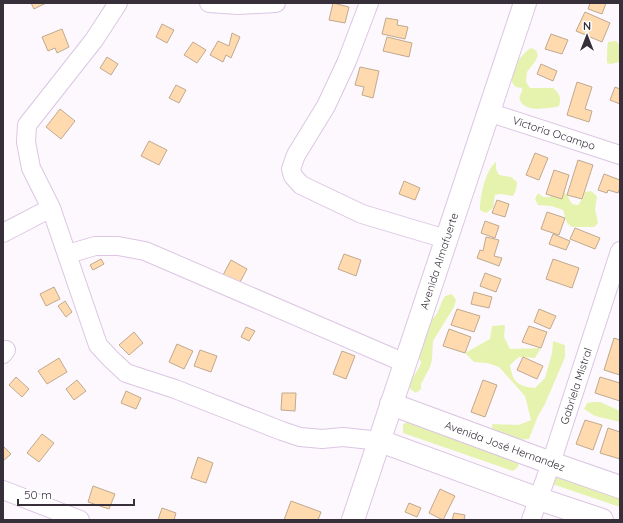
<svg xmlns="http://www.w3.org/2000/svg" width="623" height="523" viewBox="0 0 623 523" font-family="Quicksand,sans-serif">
  <rect width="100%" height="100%" fill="#fcf8fe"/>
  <path fill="#e6f3af" d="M615,41c8,3 5,14 5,21l-10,2 -3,-1c0,-4 0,-17 1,-21z
    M531,48c15,5 0,18 -4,24l-1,10 4,6h23c6,5 9,10 6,18l-3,1c-10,1 -31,6 -36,-7 -2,-4 3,-7 2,-12l-6,-1c-1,-1 -4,-4 -4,-5 -4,-10 11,-30 19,-34z
    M496,162v7l3,6 12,2 6,5 -1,8 -3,6 -12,-2 -6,1 -2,13 -7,5 -6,-3c0,-14 5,-39 16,-48z
    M561,191l6,4 5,9 6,1 5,-7 2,-6 6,-1 6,5 -2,13 3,14 -4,4h-22l-5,-4 -4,-13 -12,-4 -13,-1 -3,-6 3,-6 5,4h7l5,-5z
    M452,294l4,6 -2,7 -21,34 -1,19 -2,7 -9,17v5l-5,4 -6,-4 -1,-6 10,-15 2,-6 -3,-6 8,-35c14,-3 12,-15 19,-25z
    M505,325l-1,12 6,12 31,-1 -6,10 -16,-1 -9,8c3,18 8,21 25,23l10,-10 7,-25 1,-12 12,4v12l-5,12 -15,35 -7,12 -9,23 -12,1 -24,-3 -1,-13 27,1 12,-5 -6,-24 -26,-29 -12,-4 -13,-1 -9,-9 25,-14 2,-13z
    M593,402h7l20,9v11l-25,-6 -11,-7 3,-6z
    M408,420l111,38 -1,9 -5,4 -110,-38v-8z
    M553,475l67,17v15l-68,-23z"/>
  <path fill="#ffdaaf" stroke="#c0a98e" d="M31,3h15l-12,6z
    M333,3l16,4 -4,16 -16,-3z
    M590,3h16l-4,11 -14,-5z
    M585,12l25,11 -8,19 -26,-11z
    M386,18l12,2 -1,5 11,2 -3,12 -23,-5z
    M162,24l12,6 -7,13 -11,-6z
    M62,29l7,18 -12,6 -2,-5 -7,3 -6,-14z
    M232,33l8,4 -9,21 -5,-3 -3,7 -13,-7 8,-14 11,5z
    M551,34l17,6 -6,14 -17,-5z
    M387,37l25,6 -3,14 -26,-6z
    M193,42l13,8 -9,13 -13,-8z
    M107,57l11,7 -7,11 -11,-7z
    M541,64l16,7 -4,10 -16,-7z
    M360,67l19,4 -6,27 -11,-3 2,-8 -9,-2z
    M577,82l15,5 -7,22 7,2 -3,11 -22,-7z
    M176,85l10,5 -7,13 -10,-5z
    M615,87l5,2v15l-10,-4z
    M60,109l15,12 -14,18 -15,-12z
    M149,141l18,9 -8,15 -18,-9z
    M535,153l13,5 -9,22 -13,-5z
    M578,160l15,5 -11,34 -15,-4z
    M554,170l15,5 -7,24 -16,-5z
    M604,174l16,6v8l-2,5 -10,-3 -1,3 -9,-3z
    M404,181l16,7 -5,12 -16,-6z
    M497,200l12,4 -4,13 -13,-4z
    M547,212l18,6 -6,17 -18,-6z
    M485,221l14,5 -4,12 -14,-5z
    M575,228l25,10 -5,11 -25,-10z
    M553,234l17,7 -4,9 -17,-6z
    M486,237l13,3 -5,16 8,2 -3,8 -22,-8 3,-8 3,1z
    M344,254l17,6 -5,16 -18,-7z
    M101,259l3,5 -11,6 -3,-5z
    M553,259l26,9 -7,20 -26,-9z
    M231,260l16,9 -9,17 -16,-9z
    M485,273l16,6 -5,13 -16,-6z
    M54,287l6,12 -14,7 -6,-12z
    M474,292l18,5 -3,11 -18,-4z
    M65,301l7,11 -6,5 -8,-11z
    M457,309l23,7 -6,16 -23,-7z
    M539,309l17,7 -6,13 -16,-7z
    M529,326l18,6 -6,16 -19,-6z
    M246,327l9,4 -6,10 -8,-4z
    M449,329l22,8 -6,16 -22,-7z
    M134,332l9,11 -14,12 -10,-10z
    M614,338l6,2v35l-16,-5z
    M177,344l16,7 -9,18 -15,-7z
    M200,350l17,6 -6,16 -17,-6z
    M342,351l13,5 -9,23 -13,-5z
    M523,357l20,9 -6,13 -20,-9z
    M59,358l8,14 -20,12 -9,-13z
    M16,377l13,12 -7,8 -13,-12z
    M600,377l20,6v18l-25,-8z
    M77,380l9,11 -12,9 -8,-11z
    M483,380l14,5 -12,32 -14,-5z
    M126,391l15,7 -5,11 -15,-6z
    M282,393h14l-1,18 -14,-1z
    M585,420l17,5 -9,25 -17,-6z
    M608,428l12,4v27l-20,-6z
    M42,434l12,9 -15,19 -12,-9z
    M3,446l8,8 -8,7z
    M198,457l15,6 -7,20 -15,-5z
    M93,486l22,8 -6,15 -21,-7z
    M440,489l15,7 -12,24 -14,-7z
    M291,501l30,11 -3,8h-34z
    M409,503l12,5 -4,9 -12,-5z
    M162,508l14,5 -2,7h-16z
    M454,513l11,2 -1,5h-12z"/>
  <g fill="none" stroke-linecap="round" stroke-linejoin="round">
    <defs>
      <path id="street" d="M118,3l-24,37 -67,85 -1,17 5,26 20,40 47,137 12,13 16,15 49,16 107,42 18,6 22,2 21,-2 37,4
        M209,3l29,2 38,-2
        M369,3l-22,58 -21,45 -30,49 -5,14 2,7 8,9 61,29 84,25
        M488,112l132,43
        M3,233l48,-25
        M68,254l27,-8h23l27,5 260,112
        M3,354l3,-4
        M3,490l77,30
        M531,520l20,-57 69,-212"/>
      <path id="secondary" d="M391,404l160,59 69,24
        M380,441l159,58 63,21
        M353,520l172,-517"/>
    </defs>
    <use href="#street" stroke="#dcc6e3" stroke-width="20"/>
    <use href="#secondary" stroke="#dcc6e3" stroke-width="24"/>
    <use href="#street" stroke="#fff" stroke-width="18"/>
    <use href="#secondary" stroke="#fff" stroke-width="22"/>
  </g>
  <g text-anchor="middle" stroke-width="3" stroke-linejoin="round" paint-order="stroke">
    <g font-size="11" fill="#372f3a" stroke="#fff">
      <text transform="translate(554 133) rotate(18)" y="4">Victoria Ocampo</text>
      <text transform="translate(439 261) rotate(-72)" y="4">Avenida Almafuerte</text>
      <text transform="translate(576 386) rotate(-72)" y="4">Gabriela Mistral</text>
      <text transform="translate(505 446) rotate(20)" y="4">Avenida José Hernandez</text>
    </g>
  </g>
  <rect width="623" height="523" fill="none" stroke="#372f3a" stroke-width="8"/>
  <g transform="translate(587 36)" stroke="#ffffff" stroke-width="3" paint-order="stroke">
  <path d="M0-3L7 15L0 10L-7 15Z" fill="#372f3a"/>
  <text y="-6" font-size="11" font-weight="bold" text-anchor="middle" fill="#372f3a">N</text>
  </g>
  <path d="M18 499v6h116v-6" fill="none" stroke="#372f3a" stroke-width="2"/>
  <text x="24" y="499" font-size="12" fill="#372f3a" stroke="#ffffff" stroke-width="3" paint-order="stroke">50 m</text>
</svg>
